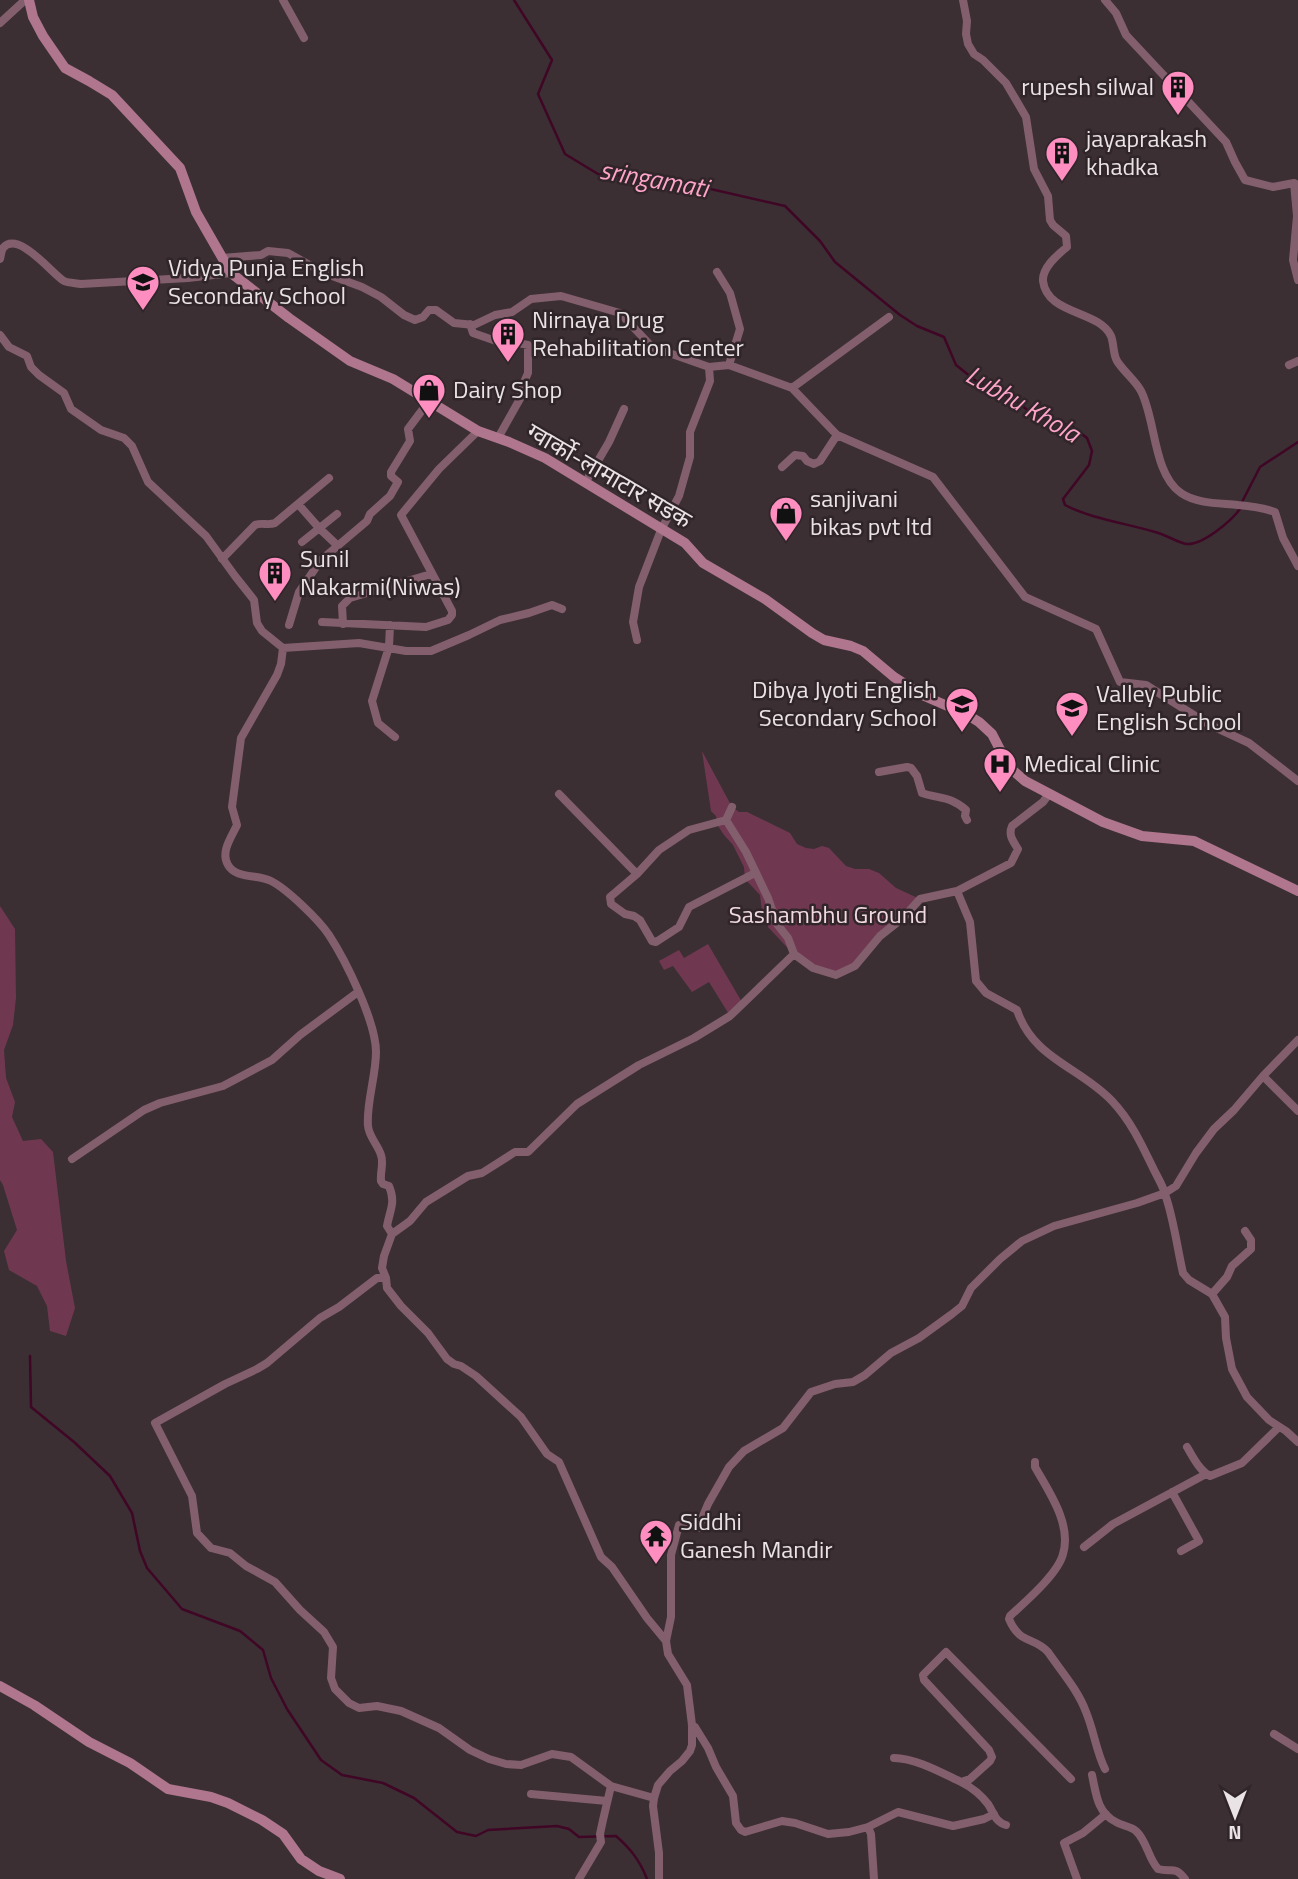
<svg xmlns="http://www.w3.org/2000/svg" width="1298" height="1879" viewBox="0 0 1298 1879" font-family="'Titillium Web','Noto Sans Devanagari',sans-serif">
  <rect width="100%" height="100%" fill="#3b2f33"/>
  <path fill="#703850" d="M702,751l30,56 7,5h8l43,21 7,11 9,4 8,1 8,-3 7,2 17,18 9,3h14l10,4 17,15 24,11 -65,67 -19,9 -39,-17 -29,-31 -1,-8 -5,-8 -2,-16 -15,-16 -1,-12 -11,-22 -9,-10 -6,-9 -2,-10 -5,-5z
    M0,906l15,23 1,69 -3,27 -9,25 2,28 9,24 -3,15 11,24 18,-2 12,13 13,109 9,47 -9,28 -16,-5 -3,-25 -10,-20 -28,-16 -5,-19 13,-21 -14,-45 -3,-5z
    M708,944l35,60 -13,12 -21,-34 -17,10 -19,-26 -9,4 -5,-9 20,-11 5,8z"/>
  <g fill="none" stroke-linecap="round" stroke-linejoin="round">
    <path stroke="#400625" stroke-width="2.5" d="M514,0l38,60 -14,34 27,60 33,20 69,5 118,27 35,35 15,21 65,53 17,11 27,11 12,28 20,16 37,18 21,16 39,12 14,11 5,13 -3,14 -26,34 2,6c27,14 60,18 90,27 9,2 22,10 31,12 16,2 45,-23 54,-35
      M1242,502l18,-35 38,-25
      M30,1356l1,51 43,35 36,34 22,37 8,38 7,17 35,41 58,22 23,19 8,28 16,31 34,51 21,15 41,8 31,15 43,34 19,4 12,-6 69,-4 12,3 10,8 37,-1c15,13 24,25 31,43"/>
    <path stroke="#835f6d" stroke-width="8" d="M283,0l21,38
      M963,0l4,21 -1,13 2,10 6,10 9,6 23,23 20,34 8,52 14,27 2,24 3,5 13,11 1,11c-10,8 -25,21 -24,34 4,34 56,29 68,55 3,8 2,18 6,25 7,11 18,19 24,30 15,29 12,83 40,102 16,11 39,10 57,12 13,1 25,3 37,7l8,26 15,28
      M1105,0l11,13 10,22 100,107 9,20 10,18 28,7 21,-4 4,2
      M0,23l25,-23
      M1294,183l3,33 -4,44 5,20
      M222,258l39,-3 7,-4 20,2 36,20 38,14 19,10 23,18 11,5 8,-3 6,-7h7l18,13 20,2 21,-10 17,-3 19,-13 30,-3 59,17 32,34 57,20 20,-2 63,23 45,47 96,42 92,120 71,32 24,53 26,3 62,39 41,19 49,38
      M0,259c1,-3 1,-8 3,-11 15,-19 51,28 61,33 4,2 12,2 17,3l107,-6 43,-5
      M717,272l13,21 10,36 -11,36
      M470,324l3,9 26,9 4,-2 25,5v28l-4,9 -3,15 -23,41
      M0,335l9,12 18,9 4,11 8,8 25,18 7,16 30,21 23,8 8,8 16,36 58,54 29,40 19,24 3,23 5,8 21,17 -2,16 -4,11 -36,63 -9,69 5,18c-5,11 -17,27 -9,40 8,14 29,9 43,16 16,8 48,39 58,54 17,26 47,87 47,117 0,24 -10,52 -8,74 1,11 10,19 13,29 3,8 -1,17 0,26l2,3 6,2c7,17 1,23 -2,40l5,8
      M1289,365l9,-4
      M792,388l97,-71
      M782,467l13,-12 8,1 4,5 7,3 6,-3 17,-26
      M585,483l24,-41 15,-33
      M298,504l22,25 18,17
      M302,542l35,-28
      M222,559l33,-34c7,-3 13,1 20,-2l54,-45
      M322,622l104,5 22,-7 4,-5v-4l-51,-96 38,-46 39,-38
      M343,624l-1,-18 8,-8 81,-24
      M289,625l10,-33 22,-32 46,-39 3,-7 20,-18 8,-14 -7,-6v-4l19,-31 -2,-12 21,-28
      M390,625l-1,22 -17,54 6,22 17,14
      M637,640l-4,-18 6,-35 22,-57 18,-34 11,-39v-25l20,-51 -1,-14
      M283,648l76,-5 47,8h25l38,-16 31,-15 29,-7 23,-8 10,4
      M879,772l28,-5 4,1 6,8 5,17c17,6 29,3 44,17l-1,6 2,4
      M559,794l78,80
      M1049,794l-6,8 -31,24c-4,9 1,15 6,23l-7,14 -54,28 13,31 6,59 10,12 31,17c16,49 63,57 95,91 19,20 30,44 42,69 4,8 9,16 11,24 9,26 12,53 18,79l6,7 23,14 13,23 1,21 6,31 15,28 22,23 17,11 12,11
      M732,807l-6,13 20,32 22,46 9,26 11,14 6,16
      M726,820l-37,10 -30,20 -22,24 -27,23 1,7 14,10 9,2 6,4 12,21 4,1 23,-15 10,-20 66,-34
      M1263,1076l35,35
      M72,1159l72,-49 16,-7 63,-17 49,-26 28,-25 58,-43
      M386,1278l1,10 14,18 27,27 19,26 7,5 7,2 15,10 45,41 26,37 12,8 42,95 11,10 35,51 19,23
      M1212,1294l15,-17 5,-11 19,-17v-9l-6,-9
      M1187,1447c6,10 12,23 23,29l32,-13 37,-36
      M1035,1462v5c14,25 37,57 28,87 -5,20 -38,48 -53,62l-1,3c11,26 24,17 39,33 13,19 30,38 38,60 8,19 10,39 19,57
      M1172,1492l27,49 -18,10
      M1084,1547l29,-23 93,-50
      M692,1725l3,2 13,21 8,19 17,29 3,27 5,7 4,2 37,-11 13,2 33,11 21,-2 19,-5 30,-15 55,14 31,-7 10,-5
      M1274,1734l24,15
      M894,1758c21,0 48,15 67,24l9,-3 20,-18 2,-4 -3,-7 -65,-70 -1,-5 23,-23 125,127
      M1092,1775c4,18 5,38 24,47 6,4 14,4 20,9 11,10 12,27 22,38 14,4 16,-4 27,10
      M961,1782c10,5 20,13 27,22 6,9 7,18 18,21
      M531,1794l76,7
      M654,1798l-43,-12 -40,-29 -19,-3 -31,11 -15,-1 -17,-5 -19,-9 -31,-22 -38,-17 -24,-5 -18,2 -10,-5 -14,-14 -4,-11 2,-31 -9,-15 -24,-22 -25,-28 -29,-16 -16,-13 -19,-5 -14,-15 -5,-37 -37,-73 70,-39 32,-15 10,-6 53,-45 19,-11 38,-29h9l-4,-10 2,-12 8,-22 18,-13 16,-19 42,-26 14,-3 33,-21h13l49,-48 62,-39 55,-27 36,-22 64,-62 19,14 23,7 19,-9 25,-30 24,-19 16,-18 37,-8
      M868,1827l3,7 3,45
      M579,1879l22,-37 -1,-8 3,-14 8,-34
      M659,1879v-26l-6,-47 1,-8 4,-13 12,-14 12,-10 8,-10 2,-6v-20l-5,-40 -19,-31 -2,-13 5,-24v-62l8,-30h10l9,3 10,-24 21,-37 15,-16 39,-23 28,-36 24,-8 18,-2 12,-7 26,-22 28,-15 33,-24 10,-8 9,-18 29,-29 22,-18 32,-15 83,-23 28,-10 11,-7 20,-33 18,-24 20,-19 29,-34 35,-36
      M1077,1879l-13,-36 19,-10 23,-19"/>
    <path stroke="#af768d" stroke-width="10" d="M29,0l4,17 10,19 22,32 24,13 23,14 68,73 16,44 35,61 58,45 61,43 43,18 85,52 31,11 36,16 140,85 18,20 62,36 47,34 12,7 27,6 12,5 31,26 28,18 44,19 13,8 13,12 17,33 16,14 78,41 39,14 52,5 104,50
      M0,1686l34,19 55,37 41,21 38,26 43,8 17,6 34,17 21,14 18,25 18,12 21,8"/>
  </g>
  <defs>
    <symbol id="building-pin" viewBox="-11 -11 22 30"><path d="M0 17L-7.5 6A9.5 9.5 0 1 1 7.5 6Z" fill="#fd8ebf" stroke="#302529"/><path d="M-4-6H4V6H1V3H-1V6H-4ZM-2.5-4.3h1.7v1.8h-1.7ZM.8-4.3h1.7v1.8H.8ZM-2.5-1h1.7V.8h-1.7ZM.8-1h1.7V.8H.8Z" fill="#111"/></symbol>
    <symbol id="school-pin" viewBox="-11 -11 22 30"><path d="M0 17L-7.5 6A9.5 9.5 0 1 1 7.5 6Z" fill="#fd8ebf" stroke="#302529"/><path d="M0-5L7-2L0 1L-7-2ZM-4 1L0 2.5L4 1V4Q0 6-4 4Z" fill="#111"/></symbol>
    <symbol id="shop-pin" viewBox="-11 -11 22 30"><path d="M0 17L-7.5 6A9.5 9.5 0 1 1 7.5 6Z" fill="#fd8ebf" stroke="#302529"/><path d="M-5-2.5h2.3a2.7 3.5 0 0 1 5.4 0H5L5.5 6h-11ZM-1.5-2.5h3a1.5 2.3 0 0 0-3 0Z" fill="#111"/></symbol>
    <symbol id="hospital-pin" viewBox="-11 -11 22 30"><path d="M0 17L-7.5 6A9.5 9.5 0 1 1 7.5 6Z" fill="#fd8ebf" stroke="#302529"/><path d="M-5-5h3v3.5h4V-5h3V5h-3V1.5h-4V5h-3Z" fill="#111"/></symbol>
    <symbol id="temple-pin" viewBox="-11 -11 22 30"><path d="M0 17L-7.5 6A9.5 9.5 0 1 1 7.5 6Z" fill="#fd8ebf" stroke="#302529"/><path d="M0-6L5-2H3V0L6.5 2.5H4V6H1.5V3h-3V6H-4V2.5H-6.5L-3 0V-2H-5Z" fill="#111"/></symbol>
  </defs>
  <g fill-rule="evenodd">
    <use href="#building-pin" x="1159" y="68" width="38" height="52"/>
    <use href="#building-pin" x="1043" y="134" width="38" height="52"/>
    <use href="#school-pin" x="124" y="263" width="38" height="52"/>
    <use href="#building-pin" x="489" y="315" width="38" height="52"/>
    <use href="#shop-pin" x="410" y="371" width="38" height="52"/>
    <use href="#shop-pin" x="767" y="494" width="38" height="52"/>
    <use href="#building-pin" x="256" y="554" width="38" height="52"/>
    <use href="#school-pin" x="943" y="685" width="38" height="52"/>
    <use href="#school-pin" x="1053" y="689" width="38" height="52"/>
    <use href="#hospital-pin" x="981" y="745" width="38" height="52"/>
    <use href="#temple-pin" x="637" y="1517" width="38" height="52"/>
  </g>
  <g text-anchor="middle" stroke-width="5" stroke-linejoin="round" paint-order="stroke">
    <g font-size="24" fill="#eae3e5" stroke="#302529" text-anchor="start">
      <text x="1154" y="95" text-anchor="end">rupesh silwal</text>
      <text x="1086" y="147">jayaprakash<tspan x="1086" dy="28">khadka</tspan></text>
      <text x="168" y="276">Vidya Punja English<tspan x="168" dy="28">Secondary School</tspan></text>
      <text x="532" y="328">Nirnaya Drug<tspan x="532" dy="28">Rehabilitation Center</tspan></text>
      <text x="453" y="398">Dairy Shop</text>
      <text x="810" y="507">sanjivani<tspan x="810" dy="28">bikas pvt ltd</tspan></text>
      <text x="300" y="567">Sunil<tspan x="300" dy="28">Nakarmi(Niwas)</tspan></text>
      <text x="937" y="698" text-anchor="end">Dibya Jyoti English<tspan x="937" dy="28">Secondary School</tspan></text>
      <text x="1096" y="702">Valley Public<tspan x="1096" dy="28">English School</tspan></text>
      <text x="1024" y="772">Medical Clinic</text>
      <text x="680" y="1530">Siddhi<tspan x="680" dy="28">Ganesh Mandir</tspan></text>
    </g>
    <g font-size="24" fill="#eae3e5" stroke="#302529">
      <text transform="translate(609 476) rotate(30)" y="8">ग्वार्को-लामाटार सडक</text>
    </g>
    <g font-size="24" fill="#f1d9e2" stroke="#302529">
      <text x="828" y="923">Sashambhu Ground</text>
    </g>
    <g font-size="26" font-style="italic" fill="#fea4c9" stroke="#302529">
      <text transform="translate(654 179) rotate(10)" y="9">sringamati</text>
      <text transform="translate(1023 404) rotate(30)" y="9">Lubhu Khola</text>
    </g>
  </g>
  <g transform="translate(1235 1816) rotate(180)" stroke="#302529" stroke-width="5" paint-order="stroke">
  <path d="M0-5L12 26L0 18L-12 26Z" fill="#eae3e5"/>
  <text y="-10" font-size="19" font-weight="bold" text-anchor="middle" fill="#eae3e5">N</text>
  </g>
</svg>
